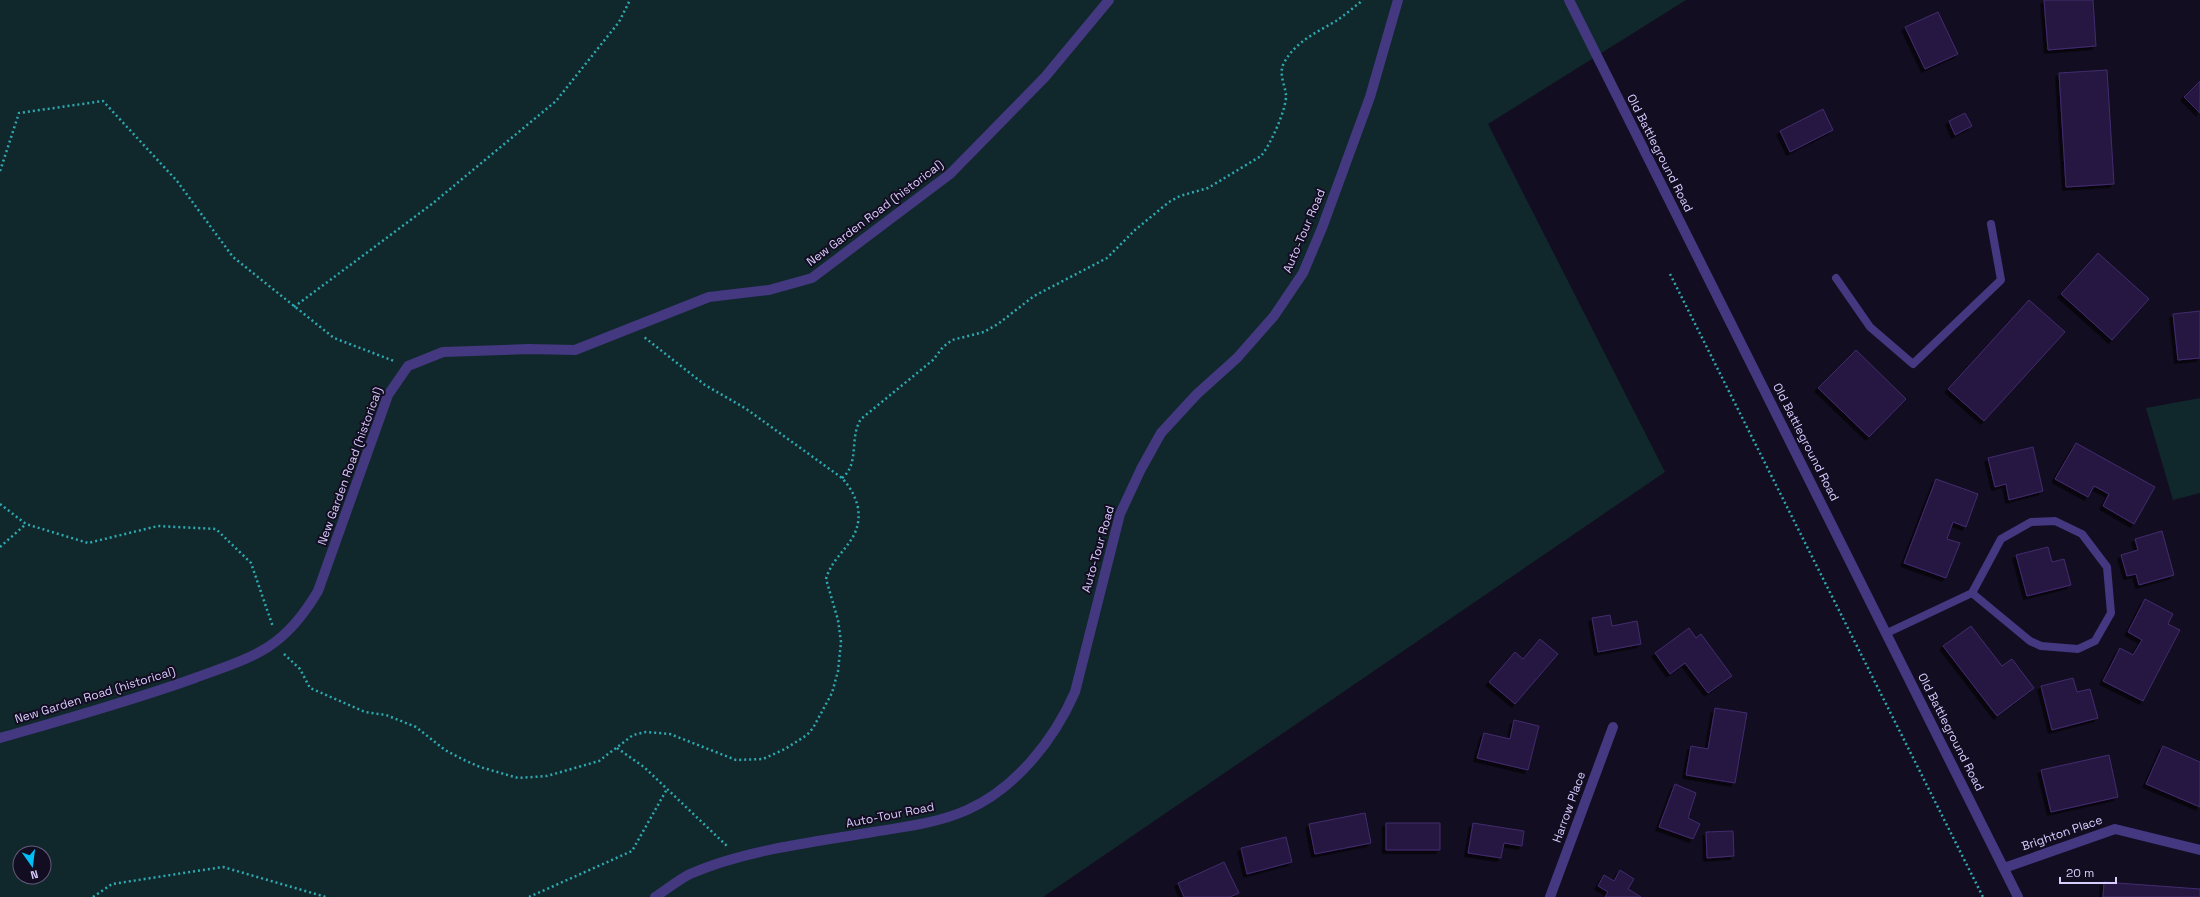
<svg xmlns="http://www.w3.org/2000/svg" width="2200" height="897" viewBox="0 0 2200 897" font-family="'Space Grotesk',sans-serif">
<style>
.green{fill:#10282b;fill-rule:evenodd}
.building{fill:#271942;stroke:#412b6e;filter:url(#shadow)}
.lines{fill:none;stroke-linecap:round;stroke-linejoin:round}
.path{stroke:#2ea9b2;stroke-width:2.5;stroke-dasharray:2 3;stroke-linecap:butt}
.service{stroke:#443880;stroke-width:8}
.pedestrian{stroke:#443880;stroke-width:10}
.minor{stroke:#443880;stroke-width:10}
.tertiary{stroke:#443880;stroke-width:10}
.labels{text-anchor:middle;stroke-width:4;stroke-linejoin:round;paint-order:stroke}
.street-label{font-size:12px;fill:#d9cdff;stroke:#130d21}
</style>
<defs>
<filter id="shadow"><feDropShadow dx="-3.5" dy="3.5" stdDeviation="0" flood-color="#0009"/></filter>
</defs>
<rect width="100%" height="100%" fill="#130d21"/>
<path class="green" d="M 0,0 L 1686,0 L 1488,124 L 1665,472 L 1043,897 L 0,897 ZM 20,853 L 44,853 L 44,877 L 20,877 Z
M 2200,398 L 2200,493 L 2173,500 L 2146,408 Z"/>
<path class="building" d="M 2044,0 L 2093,0 L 2096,46 L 2048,50 Z
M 1938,12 L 1958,54 L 1925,69 L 1905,27 Z
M 2107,70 L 2114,184 L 2066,187 L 2059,73 Z
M 2200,81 L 2200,113 L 2184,97 Z
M 1823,109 L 1833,130 L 1790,152 L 1780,131 Z
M 1965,113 L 1972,126 L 1955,135 L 1949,121 Z
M 2098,253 L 2149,299 L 2112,340 L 2061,294 Z
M 2029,300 L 2065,332 L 1984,421 L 1948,389 Z
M 2200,311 L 2200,358 L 2178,360 L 2173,314 Z
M 1856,350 L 1906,399 L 1869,437 L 1818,388 Z
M 2076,443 L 2155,487 L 2134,524 L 2103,506 L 2109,494 L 2094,486 L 2088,497 L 2055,479 Z
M 2033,447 L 2043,491 L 2009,500 L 2006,484 L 1995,487 L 1988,458 Z
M 1936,479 L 1978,494 L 1966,527 L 1953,522 L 1947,539 L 1960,543 L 1946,578 L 1904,563 Z
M 2162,531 L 2174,575 L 2139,585 L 2136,574 L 2127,576 L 2121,555 L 2138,550 L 2135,539 Z
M 2048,547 L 2052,562 L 2064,559 L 2071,585 L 2027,596 L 2016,555 Z
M 2145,599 L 2173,614 L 2168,624 L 2180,630 L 2143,701 L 2103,681 L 2120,648 L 2133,655 L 2142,640 L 2128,632 Z
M 1610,615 L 1612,626 L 1637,621 L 1641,644 L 1598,652 L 1592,618 Z
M 1971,626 L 2002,666 L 2012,659 L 2034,688 L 1997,716 L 1943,646 Z
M 1689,628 L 1696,638 L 1701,634 L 1732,676 L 1708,693 L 1685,663 L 1670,674 L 1655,653 Z
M 1540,639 L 1558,654 L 1515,704 L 1489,682 L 1515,652 L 1523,659 Z
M 2073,678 L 2077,692 L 2090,689 L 2098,718 L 2052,730 L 2041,686 Z
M 1715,708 L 1747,713 L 1735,783 L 1686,775 L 1691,746 L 1708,749 Z
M 1514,720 L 1539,726 L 1528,770 L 1477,758 L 1484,733 L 1510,739 Z
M 2163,746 L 2200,762 L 2200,807 L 2146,784 Z
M 2109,755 L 2118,797 L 2051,812 L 2041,770 Z
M 1675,784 L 1696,793 L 1688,818 L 1700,824 L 1693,839 L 1659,827 Z
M 1365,813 L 1371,843 L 1315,854 L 1309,824 Z
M 1386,823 L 1440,823 L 1440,850 L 1386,850 Z
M 1473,823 L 1524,831 L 1522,846 L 1504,843 L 1501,858 L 1468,853 Z
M 1733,831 L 1734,856 L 1707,858 L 1706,832 Z
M 1286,837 L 1292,862 L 1247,874 L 1241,848 Z
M 1224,862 L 1239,893 L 1230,897 L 1184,897 L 1178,883 Z
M 1620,870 L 1634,879 L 1628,889 L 1641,897 L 1605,897 L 1608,892 L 1598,886 L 1604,875 L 1614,881 Z
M 2104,882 L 2200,889 L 2200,897 L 2103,897 Z"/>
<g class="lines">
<path class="path" d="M 0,171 L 19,113 L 103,101 L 177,181 L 233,257 L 334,338 L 394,361
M 1670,274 L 1983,897
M 294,307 L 432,204 L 556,101 L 619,22 L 630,0
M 842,478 C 860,464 849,437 861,419 L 933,360 L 943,347 L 952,340 L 984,332 L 998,324 L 1034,296 L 1107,258 L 1135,230 L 1169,202 L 1180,196 L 1208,188 L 1261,156 C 1270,146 1287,108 1286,95 C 1285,85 1279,75 1283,65 C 1293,43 1317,32 1336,21 C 1345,15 1354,7 1363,0
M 0,504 L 26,524 L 88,543 L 158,526 L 216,529 L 251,563 L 273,627
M 0,547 L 26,524
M 284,654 L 300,669 L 310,688 L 365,712 L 386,715 L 416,727 L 445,750 L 462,759 L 480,767 L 518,778 L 547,776 L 599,761 L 633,735 L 646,732 L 670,734 L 736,760 L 763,759 L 785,749 L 807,735 L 813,728 L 832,693 L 838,671 L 841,642 L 838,620 L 826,579 C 834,551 863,542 858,508 C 856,497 850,487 842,478 L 745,408 L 705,385 L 644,337
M 617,748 L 644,767 L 727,846
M 93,897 L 112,884 L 223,867 L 326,897
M 529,897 L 632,851 L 667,789"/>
<path class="service" d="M 1836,278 L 1870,327 L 1913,364 L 2001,280 L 1991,224
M 1887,633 L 1972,593 L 2030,641 L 2041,646 L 2078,649 L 2095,641 L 2111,613 L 2107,567 L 2082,534 L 2055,521 L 2031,522 L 2001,539 L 1972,593"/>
<path class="pedestrian" d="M 0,738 C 66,719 131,701 195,678 C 219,669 246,661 268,647 C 290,633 305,613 318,591 L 388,395 L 408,366 L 443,352 L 529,349 L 575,350 L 709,297 L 769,290 L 812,278 L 950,174 L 1045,77 L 1109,0"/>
<path class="minor" d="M 2004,868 L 2115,829 L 2200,850
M 655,897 C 666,890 678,880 690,874 C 744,850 814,842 873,832 C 904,827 938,823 967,810 C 1016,788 1054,740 1075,692 L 1120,514 L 1141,469 L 1161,433 L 1197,394 L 1237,358 L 1274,316 L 1303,273 L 1322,228 L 1370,97 L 1398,0
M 1550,897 L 1613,727"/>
<path class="tertiary" d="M 1569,0 L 2018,897"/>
</g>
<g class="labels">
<g class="street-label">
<text transform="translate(1660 153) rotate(63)" y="4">Old Battleground Road</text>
<text transform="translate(875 213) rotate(-37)" y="4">New Garden Road (historical)</text>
<text transform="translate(1304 231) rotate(-67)" y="4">Auto-Tour Road</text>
<text transform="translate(1806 442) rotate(63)" y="4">Old Battleground Road</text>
<text transform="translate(350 466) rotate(-70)" y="4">New Garden Road (historical)</text>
<text transform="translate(1098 549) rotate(-74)" y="4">Auto-Tour Road</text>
<text transform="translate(95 695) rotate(-17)" y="4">New Garden Road (historical)</text>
<text transform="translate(1951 732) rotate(63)" y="4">Old Battleground Road</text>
<text transform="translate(1569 807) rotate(-70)" y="4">Harrow Place</text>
<text transform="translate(890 815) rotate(-11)" y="4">Auto-Tour Road</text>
<text transform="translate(2062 833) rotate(-19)" y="4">Brighton Place</text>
</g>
</g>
<g transform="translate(32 865) rotate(166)"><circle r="19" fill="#130d21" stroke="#625a7a"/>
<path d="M0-3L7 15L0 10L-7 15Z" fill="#01bef7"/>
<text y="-6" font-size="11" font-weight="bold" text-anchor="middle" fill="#d9cdff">N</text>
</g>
<path d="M2060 877v6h56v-6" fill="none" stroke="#d9cdff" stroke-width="2"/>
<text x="2066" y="877" font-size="12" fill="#d9cdff" stroke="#130d21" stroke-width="3" paint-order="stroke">20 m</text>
</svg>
